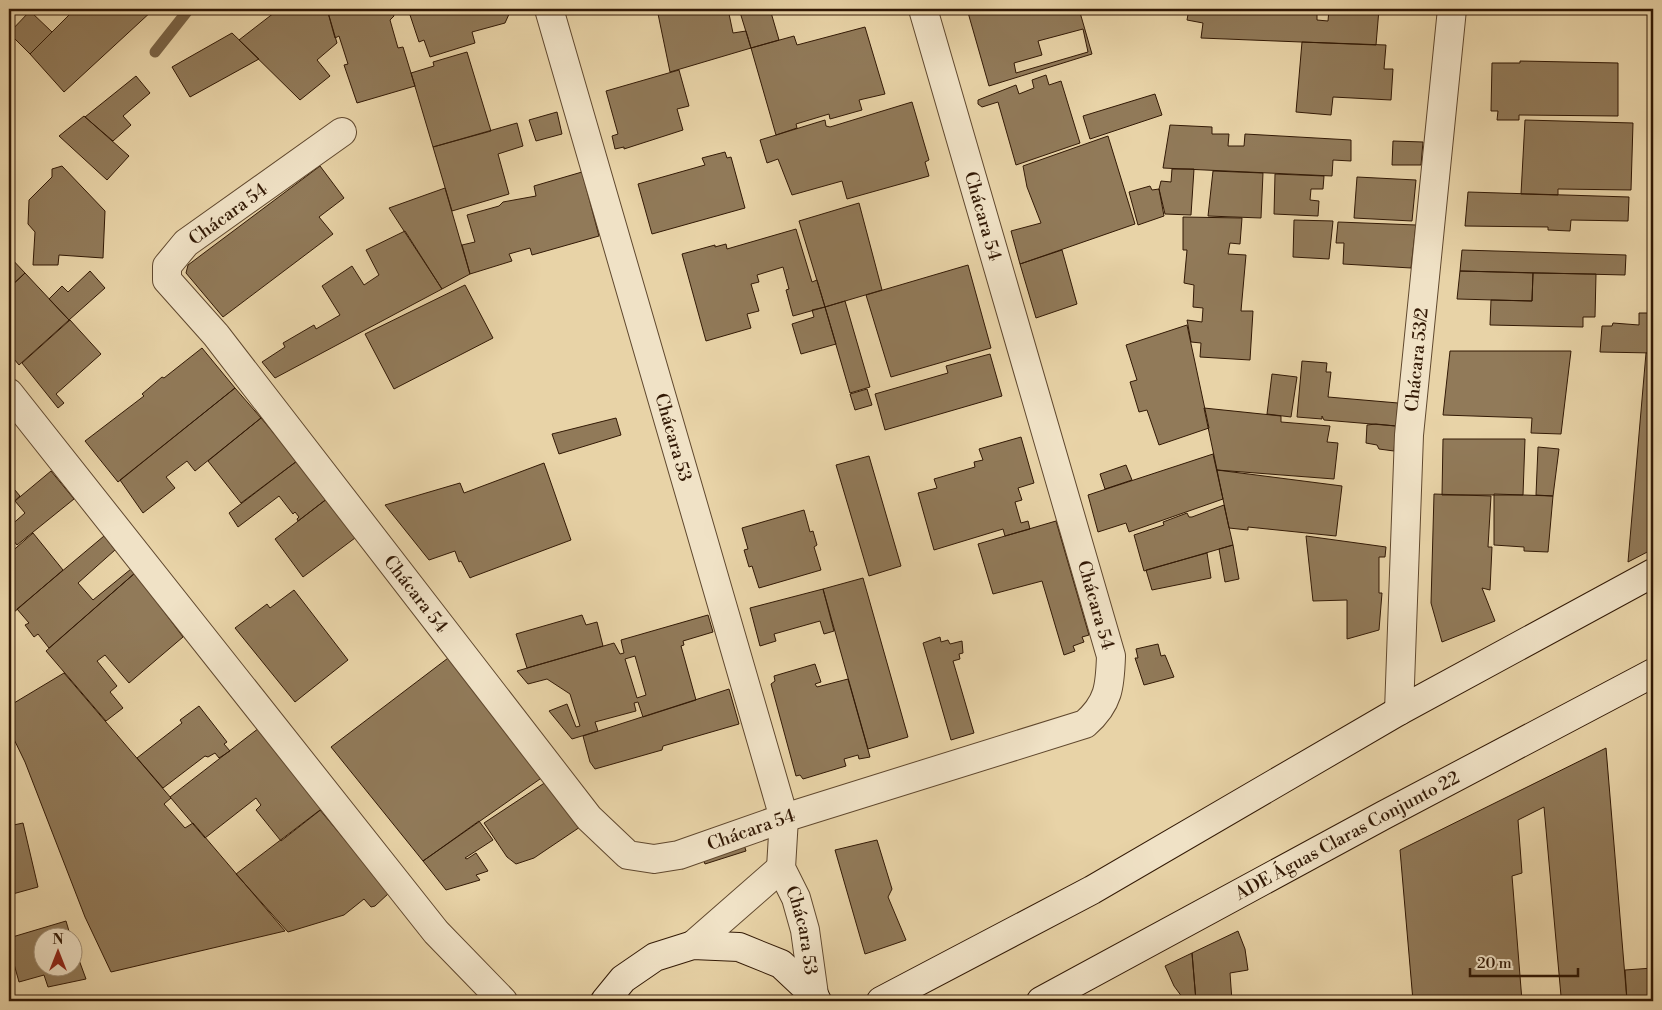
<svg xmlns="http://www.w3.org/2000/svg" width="1662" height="1010" viewBox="0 0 1662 1010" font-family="'Libre Bodoni',serif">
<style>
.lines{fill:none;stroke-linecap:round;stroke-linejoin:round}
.stream{stroke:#7a6345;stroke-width:11}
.building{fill:#917a59;stroke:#321905;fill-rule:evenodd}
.street-casing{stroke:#60482e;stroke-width:30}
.secondary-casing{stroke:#321905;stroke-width:30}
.street{stroke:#f0e2c6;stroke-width:28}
.secondary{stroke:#f0e2c6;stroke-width:28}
.labels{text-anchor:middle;stroke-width:4;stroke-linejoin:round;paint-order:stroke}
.street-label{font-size:18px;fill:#321905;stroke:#f0e2c6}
</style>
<rect width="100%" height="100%" fill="#e8d3a7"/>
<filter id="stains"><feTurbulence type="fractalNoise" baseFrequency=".004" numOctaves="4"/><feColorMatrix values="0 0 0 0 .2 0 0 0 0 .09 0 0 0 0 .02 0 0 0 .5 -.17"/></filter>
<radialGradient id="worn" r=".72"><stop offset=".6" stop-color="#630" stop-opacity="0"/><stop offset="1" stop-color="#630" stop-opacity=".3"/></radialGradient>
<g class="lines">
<path class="stream" d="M 155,52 L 189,9"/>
</g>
<path class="building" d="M 75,9 L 153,10 L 64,92 L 30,54 Z
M 279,9 L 327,9 L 337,43 L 317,60 L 330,76 L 300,100 L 239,40 Z
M 327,9 L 392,9 L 394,16 L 390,20 L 398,48 L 403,47 L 415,86 L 357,103 L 344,65 L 348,64 L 339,36 L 335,38 Z
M 408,9 L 435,9 L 436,14 L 445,12 L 444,9 L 509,9 L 510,12 L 505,23 L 472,32 L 475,43 L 430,57 L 424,40 L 419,42 Z
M 657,9 L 728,9 L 733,33 L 746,31 L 751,48 L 670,72 Z
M 739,9 L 770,9 L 779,40 L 751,48 Z
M 967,9 L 1079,9 L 1092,54 L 989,86 ZM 1083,29 L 1088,52 L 1016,73 L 1014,63 L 1042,55 L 1038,41 Z
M 1189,9 L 1317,9 L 1317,20 L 1328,21 L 1329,9 L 1379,9 L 1376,45 L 1201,38 L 1203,23 L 1187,20 Z
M 30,11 L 52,32 L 30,54 L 9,33 Z
M 865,27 L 885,94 L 859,100 L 862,110 L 830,119 L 829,114 L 796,124 L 797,128 L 776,135 L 751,48 L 794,36 L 797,45 Z
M 232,33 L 259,59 L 190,97 L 172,67 Z
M 1302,42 L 1386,45 L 1384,69 L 1393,69 L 1391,100 L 1333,97 L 1331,115 L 1296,112 Z
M 467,52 L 491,131 L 433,147 L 411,73 L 434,66 L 433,62 Z
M 1520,61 L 1618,63 L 1618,116 L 1519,115 L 1519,120 L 1497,120 L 1498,111 L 1491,111 L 1492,63 L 1520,63 Z
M 679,70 L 689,106 L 677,109 L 683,130 L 624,149 L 624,147 L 615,149 L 612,136 L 618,134 L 606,91 Z
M 1046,75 L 1049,85 L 1061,81 L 1080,143 L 1016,165 L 998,102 L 982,107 L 978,104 L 978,100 L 1016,85 L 1019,94 L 1034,88 L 1032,80 Z
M 136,76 L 150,93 L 123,116 L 131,125 L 113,141 L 85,117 Z
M 1155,94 L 1162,115 L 1090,139 L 1083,116 Z
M 912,102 L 929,160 L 925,162 L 929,176 L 847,199 L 842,181 L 792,195 L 778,159 L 767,163 L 760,140 L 825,120 L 826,126 L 830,127 Z
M 557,112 L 562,134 L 536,141 L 529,120 Z
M 84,116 L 129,156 L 107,180 L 59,136 Z
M 1525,120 L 1633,123 L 1631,190 L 1558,189 L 1558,195 L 1521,194 Z
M 517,123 L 523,146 L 498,154 L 509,194 L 452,211 L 433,147 Z
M 1170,125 L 1212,127 L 1212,134 L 1229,134 L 1228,146 L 1244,146 L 1245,134 L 1351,140 L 1351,161 L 1333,160 L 1332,176 L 1163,168 Z
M 1108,136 L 1135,224 L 1020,264 L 1011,231 L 1041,223 L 1027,187 L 1023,166 Z
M 1393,141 L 1423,142 L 1421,165 L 1392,165 Z
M 725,152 L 727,158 L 731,157 L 745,208 L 652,234 L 638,184 L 705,165 L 702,158 Z
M 62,166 L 105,211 L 103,258 L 59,255 L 58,265 L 33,265 L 35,232 L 28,224 L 29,200 L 52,177 L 52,169 Z
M 320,166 L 344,198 L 319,217 L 333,234 L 223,317 L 186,273 L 188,265 Z
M 1172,169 L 1194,169 L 1191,215 L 1165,214 L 1159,189 L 1161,181 L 1171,182 Z
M 1213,171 L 1263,173 L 1261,218 L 1208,216 Z
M 582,172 L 599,236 L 532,255 L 530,248 L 509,254 L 512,261 L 470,274 L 462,245 L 475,242 L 467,215 L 499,206 L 503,202 L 536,196 L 534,186 Z
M 1275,174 L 1324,176 L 1323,189 L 1311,189 L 1310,200 L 1319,201 L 1318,216 L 1274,214 Z
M 1357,177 L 1416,180 L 1412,221 L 1354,218 Z
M 1150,186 L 1152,190 L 1159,189 L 1164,216 L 1138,225 L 1129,192 Z
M 445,188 L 470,274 L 442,289 L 389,208 Z
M 1468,192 L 1629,197 L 1628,221 L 1571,220 L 1570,231 L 1548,230 L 1548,227 L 1465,226 Z
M 859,203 L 882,290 L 825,307 L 799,221 Z
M 1183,217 L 1242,218 L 1240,244 L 1230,243 L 1228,254 L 1246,255 L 1241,311 L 1253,311 L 1250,360 L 1200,357 L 1201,343 L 1191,342 L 1187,320 L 1202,322 L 1203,308 L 1193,307 L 1194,285 L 1184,283 L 1187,250 L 1183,250 Z
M 1294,220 L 1333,221 L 1329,259 L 1293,257 Z
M 1338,222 L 1416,225 L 1411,268 L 1343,264 L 1344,243 L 1336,243 Z
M 796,229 L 812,282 L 817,280 L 825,307 L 793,316 L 786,290 L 789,289 L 783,267 L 757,275 L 759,282 L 751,284 L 759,311 L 747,314 L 751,328 L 706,341 L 682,254 L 715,245 L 715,247 L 726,244 L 727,249 Z
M 405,231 L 442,289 L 275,378 L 262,362 L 285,347 L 283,343 L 314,325 L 316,329 L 340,315 L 322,286 L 352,266 L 364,285 L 379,275 L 366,250 Z
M 1062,250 L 1077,304 L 1036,318 L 1020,264 Z
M 1462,250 L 1626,255 L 1625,275 L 1460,271 Z
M 9,256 L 25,273 L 9,288 Z
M 968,265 L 991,348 L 891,377 L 866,295 Z
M 90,271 L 105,288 L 69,320 L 49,299 L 62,286 L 68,292 Z
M 1460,271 L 1533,273 L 1532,301 L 1457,299 Z
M 25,273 L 69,320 L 19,365 L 9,353 L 9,288 Z
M 1533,273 L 1596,274 L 1595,317 L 1583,317 L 1583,327 L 1490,325 L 1491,300 L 1532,301 Z
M 465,285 L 493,338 L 394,389 L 365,334 Z
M 845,301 L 870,387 L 850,393 L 825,307 Z
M 825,307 L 836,344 L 801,354 L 792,324 L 814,317 L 812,310 Z
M 1639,313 L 1653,313 L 1653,353 L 1600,352 L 1602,326 L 1612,326 L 1613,323 L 1639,325 Z
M 70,320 L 101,354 L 56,394 L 64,403 L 58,408 L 22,363 Z
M 1187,325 L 1209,428 L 1159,445 L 1147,410 L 1139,412 L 1130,382 L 1137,380 L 1126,345 Z
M 202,348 L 235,388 L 118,482 L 85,441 L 144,396 L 142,394 L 162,377 L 164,378 Z
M 1450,351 L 1571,351 L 1561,434 L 1531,433 L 1532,418 L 1443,415 Z
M 1646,353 L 1653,353 L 1653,549 L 1628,562 Z
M 990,354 L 1002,396 L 885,430 L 875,394 L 948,373 L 946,366 Z
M 1302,361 L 1327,363 L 1326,372 L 1331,372 L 1328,397 L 1398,403 L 1396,426 L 1324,420 L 1322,416 L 1322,419 L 1297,417 Z
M 1272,374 L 1297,377 L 1291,417 L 1267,414 Z
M 235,388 L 261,418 L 195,471 L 187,461 L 166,477 L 175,488 L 143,513 L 120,480 Z
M 867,389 L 872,405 L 855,410 L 850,394 Z
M 1204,408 L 1281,416 L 1281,422 L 1330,426 L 1327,442 L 1338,443 L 1334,479 L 1217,470 Z
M 261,418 L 297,461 L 241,503 L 208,461 Z
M 616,418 L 621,435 L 559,454 L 552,434 Z
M 1376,424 L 1396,426 L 1394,451 L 1379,449 L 1377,445 L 1366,443 L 1367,425 Z
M 1021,437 L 1034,483 L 1018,488 L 1022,500 L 1015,502 L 1021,523 L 1028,521 L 1030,529 L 1005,536 L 1003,529 L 934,550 L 918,493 L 937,488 L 934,479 L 975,467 L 974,462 L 983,460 L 979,449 Z
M 1443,439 L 1525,439 L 1523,495 L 1442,495 Z
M 1538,447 L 1559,449 L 1553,496 L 1536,495 Z
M 1213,454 L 1223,499 L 1129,532 L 1126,523 L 1098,532 L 1088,495 Z
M 869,456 L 901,566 L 869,576 L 836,465 Z
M 297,461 L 328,498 L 298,521 L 297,519 L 299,517 L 295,512 L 293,514 L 279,496 L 238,527 L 229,513 Z
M 544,463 L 571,540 L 472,577 L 470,578 L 461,561 L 459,562 L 455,551 L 429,560 L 385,505 L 460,483 L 464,493 Z
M 1126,465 L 1132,480 L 1105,489 L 1100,474 Z
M 1217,470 L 1342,486 L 1336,536 L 1248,527 L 1248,530 L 1229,528 Z
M 51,471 L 74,499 L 17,545 L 9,535 L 9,527 L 25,513 L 15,501 Z
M 9,483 L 20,496 L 9,506 Z
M 1434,494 L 1491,496 L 1488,547 L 1492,547 L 1490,590 L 1482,588 L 1495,621 L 1442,642 L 1431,603 Z
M 1494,494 L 1553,496 L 1548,552 L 1524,551 L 1524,547 L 1494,545 Z
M 328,498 L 359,535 L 303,577 L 275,539 Z
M 1224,505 L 1233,545 L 1144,571 L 1134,535 L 1164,525 L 1163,522 L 1187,513 L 1189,517 L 1192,517 Z
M 804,510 L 810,532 L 813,531 L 817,545 L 814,547 L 821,570 L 759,588 L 752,566 L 749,567 L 744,550 L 748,549 L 742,528 Z
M 1056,521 L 1089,635 L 1082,637 L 1084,642 L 1073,646 L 1075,651 L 1064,655 L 1042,581 L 993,594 L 978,544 Z
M 33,533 L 63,570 L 13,613 L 9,608 L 9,554 Z
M 104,536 L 115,550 L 78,583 L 93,600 L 131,569 L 135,573 L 49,648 L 38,634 L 34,637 L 25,625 L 29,623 L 17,609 Z
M 1306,536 L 1386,547 L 1385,557 L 1379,557 L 1379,593 L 1382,593 L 1379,630 L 1347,639 L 1347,600 L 1313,601 Z
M 1233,545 L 1239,579 L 1225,582 L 1219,549 Z
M 1207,553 L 1211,578 L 1152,590 L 1146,570 Z
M 135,573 L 183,637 L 129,683 L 105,655 L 97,661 L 117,686 L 110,692 L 123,708 L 106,721 L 46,651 Z
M 863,578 L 908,737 L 868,749 L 823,589 Z
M 823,589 L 834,631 L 824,634 L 820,621 L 774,634 L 776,641 L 760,646 L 750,608 Z
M 294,590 L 348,660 L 295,702 L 235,628 L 267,604 L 270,608 Z
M 582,615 L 586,625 L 597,622 L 603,646 L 527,668 L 516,634 Z
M 708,615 L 713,632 L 683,641 L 684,645 L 681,646 L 696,700 L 643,717 L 638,702 L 634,703 L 636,711 L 595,722 L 598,731 L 572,739 L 549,711 L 567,704 L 576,727 L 580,726 L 570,694 L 547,679 L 528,684 L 517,671 L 614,643 L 620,654 L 624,653 L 621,640 ZM 635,656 L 646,695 L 637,698 L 625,659 Z
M 940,637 L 941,642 L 948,640 L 950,644 L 962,641 L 963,653 L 959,654 L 960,659 L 953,661 L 974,733 L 951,740 L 923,643 Z
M 1158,644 L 1161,656 L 1165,655 L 1174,677 L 1144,685 L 1135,658 L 1138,658 L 1136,649 Z
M 456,652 L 550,772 L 423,861 L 331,747 Z
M 815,664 L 821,682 L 815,684 L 817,687 L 848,679 L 870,757 L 859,759 L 858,755 L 844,759 L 846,766 L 803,779 L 800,775 L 796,776 L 771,684 L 775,681 L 774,676 Z
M 64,673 L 171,798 L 164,804 L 185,828 L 193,823 L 285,931 L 111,972 L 85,917 L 25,762 L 9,729 L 9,706 Z
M 729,689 L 739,724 L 663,746 L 662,750 L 595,769 L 590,762 L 583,736 Z
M 199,706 L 227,742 L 224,744 L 230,751 L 219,758 L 215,753 L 208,757 L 205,756 L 163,788 L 137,758 L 182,723 L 180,720 Z
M 259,728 L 323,808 L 281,841 L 256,810 L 261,805 L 256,798 L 205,838 L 170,797 Z
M 1606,748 L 1627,1001 L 1590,1001 L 1590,997 L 1565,998 L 1561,996 L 1544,807 L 1518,820 L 1522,873 L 1512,876 L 1522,1001 L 1413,1001 L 1400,850 Z
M 552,778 L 583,825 L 534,858 L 516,864 L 507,857 L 484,823 Z
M 320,810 L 389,893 L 375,906 L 371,907 L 364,899 L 344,915 L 288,932 L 236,874 Z
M 479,821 L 493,840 L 465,858 L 467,859 L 476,853 L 488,871 L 476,875 L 480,880 L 446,890 L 423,861 Z
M 23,823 L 38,887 L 9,895 L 9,826 Z
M 741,835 L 746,851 L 705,864 L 699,849 Z
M 877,840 L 892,889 L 888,897 L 906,940 L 865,954 L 835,850 Z
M 66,921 L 71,938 L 42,938 L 42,968 L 72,968 L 72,941 L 86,979 L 48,987 L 44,975 L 19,982 L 14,964 L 9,965 L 9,938 Z
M 1238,931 L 1245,949 L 1248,970 L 1230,973 L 1232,1001 L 1196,1001 L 1192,953 Z
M 1192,953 L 1196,1001 L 1185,1001 L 1174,986 L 1165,966 Z
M 1653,968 L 1653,1001 L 1627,1001 L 1625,970 Z"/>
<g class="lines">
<defs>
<g id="street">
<path id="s1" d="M 549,9 L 784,818 L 781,868 L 796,898 L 805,930 L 814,995"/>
<path id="s2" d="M 342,132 L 186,243 L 167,266 L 167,280 L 216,335 L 589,818 L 628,855 L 654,859 L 679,855 L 784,818 L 1085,724 C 1109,703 1110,686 1111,656 L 923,9"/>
<path d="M 9,393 L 436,932 L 503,1001"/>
<path id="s3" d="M 1399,711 L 1409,435 L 1452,9"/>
<path d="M 693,945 L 781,868"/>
</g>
<g id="secondary">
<path d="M 605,1001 L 623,979 L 655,957 L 693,945 L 739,947 L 781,964 L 814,995 L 817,1001"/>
<path d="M 881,1001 L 1092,890 L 1399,711 L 1653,573"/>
<path id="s4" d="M 1041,1001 L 1384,815 L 1653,673"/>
</g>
</defs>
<use href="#street" class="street-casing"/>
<use href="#secondary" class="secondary-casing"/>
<use href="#street" class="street"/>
<use href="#secondary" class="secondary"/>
</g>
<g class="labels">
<g class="street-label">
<text transform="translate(228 214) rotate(-36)" y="6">Chácara 54</text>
<text transform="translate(983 216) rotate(74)" y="6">Chácara 54</text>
<text dy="6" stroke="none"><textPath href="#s3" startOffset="352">Chácara 53/2</textPath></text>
<text dy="6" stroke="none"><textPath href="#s1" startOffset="446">Chácara 53</textPath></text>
<text dy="6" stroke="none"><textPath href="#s2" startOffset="636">Chácara 54</textPath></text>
<text transform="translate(1096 605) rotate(74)" y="6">Chácara 54</text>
<text dy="6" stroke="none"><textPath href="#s2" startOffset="1101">Chácara 54</textPath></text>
<text dy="6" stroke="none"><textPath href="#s4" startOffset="348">ADE Águas Claras Conjunto 22</textPath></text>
<text dy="6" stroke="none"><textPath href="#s1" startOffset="959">Chácara 53</textPath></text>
</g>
</g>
<rect width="1662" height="1010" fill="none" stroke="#e8d3a7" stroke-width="30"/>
<rect x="10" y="10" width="1642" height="990" fill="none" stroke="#321905" stroke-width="2.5"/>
<rect x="15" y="15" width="1632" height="980" fill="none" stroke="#321905"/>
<g transform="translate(58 952)"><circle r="24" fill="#f0e2c6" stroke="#a49279"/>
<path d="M0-4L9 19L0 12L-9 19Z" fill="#8f2418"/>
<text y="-8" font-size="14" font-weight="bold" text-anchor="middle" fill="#321905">N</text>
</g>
<path d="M1470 968v8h108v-8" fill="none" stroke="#321905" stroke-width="2.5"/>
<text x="1477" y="968" font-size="15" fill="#321905" stroke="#f0e2c6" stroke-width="4" paint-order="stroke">20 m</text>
<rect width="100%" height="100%" filter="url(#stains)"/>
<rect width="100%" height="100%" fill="url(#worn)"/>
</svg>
